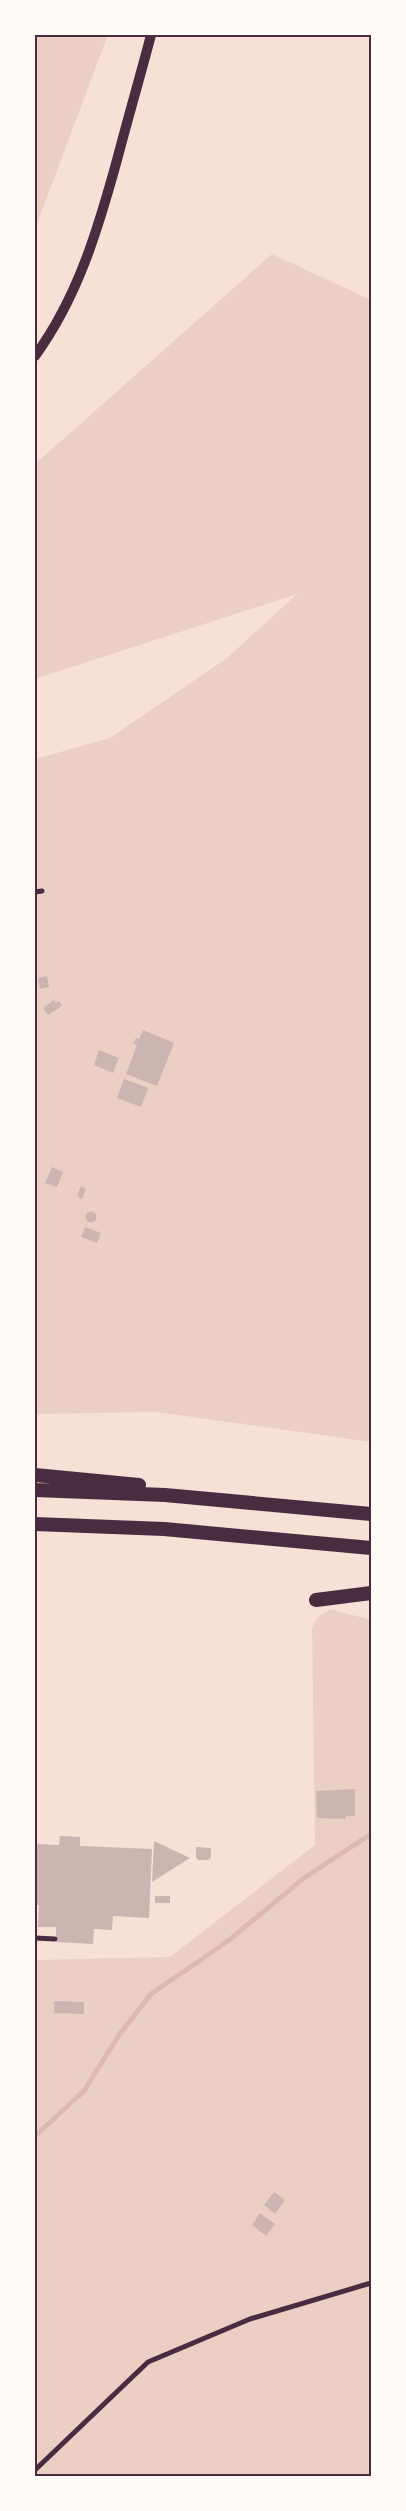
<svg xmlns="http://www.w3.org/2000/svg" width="406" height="2511" viewBox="0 0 406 2511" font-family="Overpass,sans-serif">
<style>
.green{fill:#ebcfc5}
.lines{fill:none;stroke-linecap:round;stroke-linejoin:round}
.stream{stroke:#dcb8b0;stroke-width:5}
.building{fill:#ccb4b1}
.minor{stroke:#4a2c40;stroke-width:5}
.secondary{stroke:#4a2c40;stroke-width:10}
.motorway{stroke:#4a2c40;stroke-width:14}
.neatline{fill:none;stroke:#4a2c40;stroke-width:2}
</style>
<rect width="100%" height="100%" fill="#f7e1d7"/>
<path class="green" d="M 35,35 L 108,35 L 35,229 Z
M 272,254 L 371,300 L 371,1442 L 157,1412 L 35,1414 L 35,759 L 110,738 L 227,658 L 297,594 L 35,679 L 35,464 Z
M 330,1609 L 371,1620 L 371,2476 L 35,2476 L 35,1960 L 170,1957 L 315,1845 L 312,1627 L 319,1616 Z"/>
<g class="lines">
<path class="stream" d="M 35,2136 L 84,2091 L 119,2035 L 151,1994 L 228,1941 L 304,1878 L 371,1834"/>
</g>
<path class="building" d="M 47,976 L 49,987 L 40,989 L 38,978 Z
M 54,1000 L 56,1003 L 59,1001 L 62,1006 L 48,1015 L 43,1008 Z
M 143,1030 L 174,1043 L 157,1086 L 126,1074 L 137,1045 L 133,1044 L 136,1038 L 139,1039 Z
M 99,1050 L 119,1058 L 113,1073 L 94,1065 Z
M 124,1079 L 148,1088 L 141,1107 L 117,1098 Z
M 52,1167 L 63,1172 L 57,1187 L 45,1183 Z
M 81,1186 L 86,1189 L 82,1199 L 77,1196 Z
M85.5 1217a5.5 5.5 0 1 1 11 0a5.5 5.5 0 1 1-11 0Z
M 85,1227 L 101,1233 L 97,1243 L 81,1237 Z
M 355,1789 L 355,1816 L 346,1816 L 346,1819 L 317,1818 L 316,1791 Z
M 60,1836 L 80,1837 L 80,1846 L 152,1849 L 149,1918 L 113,1916 L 112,1930 L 94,1929 L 93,1944 L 56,1942 L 56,1927 L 38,1927 L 39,1905 L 35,1905 L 35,1844 L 59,1845 Z
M 154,1841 L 190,1858 L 152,1882 Z
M 196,1847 L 211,1848 L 211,1858 L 208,1860 L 198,1860 L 196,1857 Z
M 155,1896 L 170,1896 L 170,1903 L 155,1903 Z
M 54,2001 L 84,2002 L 84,2014 L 54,2013 Z
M 274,2192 L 285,2200 L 275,2214 L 264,2205 Z
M 260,2213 L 275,2224 L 266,2236 L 252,2225 Z"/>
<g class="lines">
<path class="minor" d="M 35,892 L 42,891
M 35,1938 L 55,1939
M 35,2470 L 148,2362 L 250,2319 L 371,2283"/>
<path class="secondary" d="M 35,356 C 78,297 98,229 117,160 C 128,118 140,77 151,35"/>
<path class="motorway" d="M 35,1475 L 139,1485
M 35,1490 L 165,1495 L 371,1514
M 35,1524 L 164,1529 L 371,1548
M 316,1600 L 371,1593"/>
</g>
<rect width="406" height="2511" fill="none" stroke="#fffaf5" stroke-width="72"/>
<rect x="36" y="36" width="334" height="2439" class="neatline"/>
</svg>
